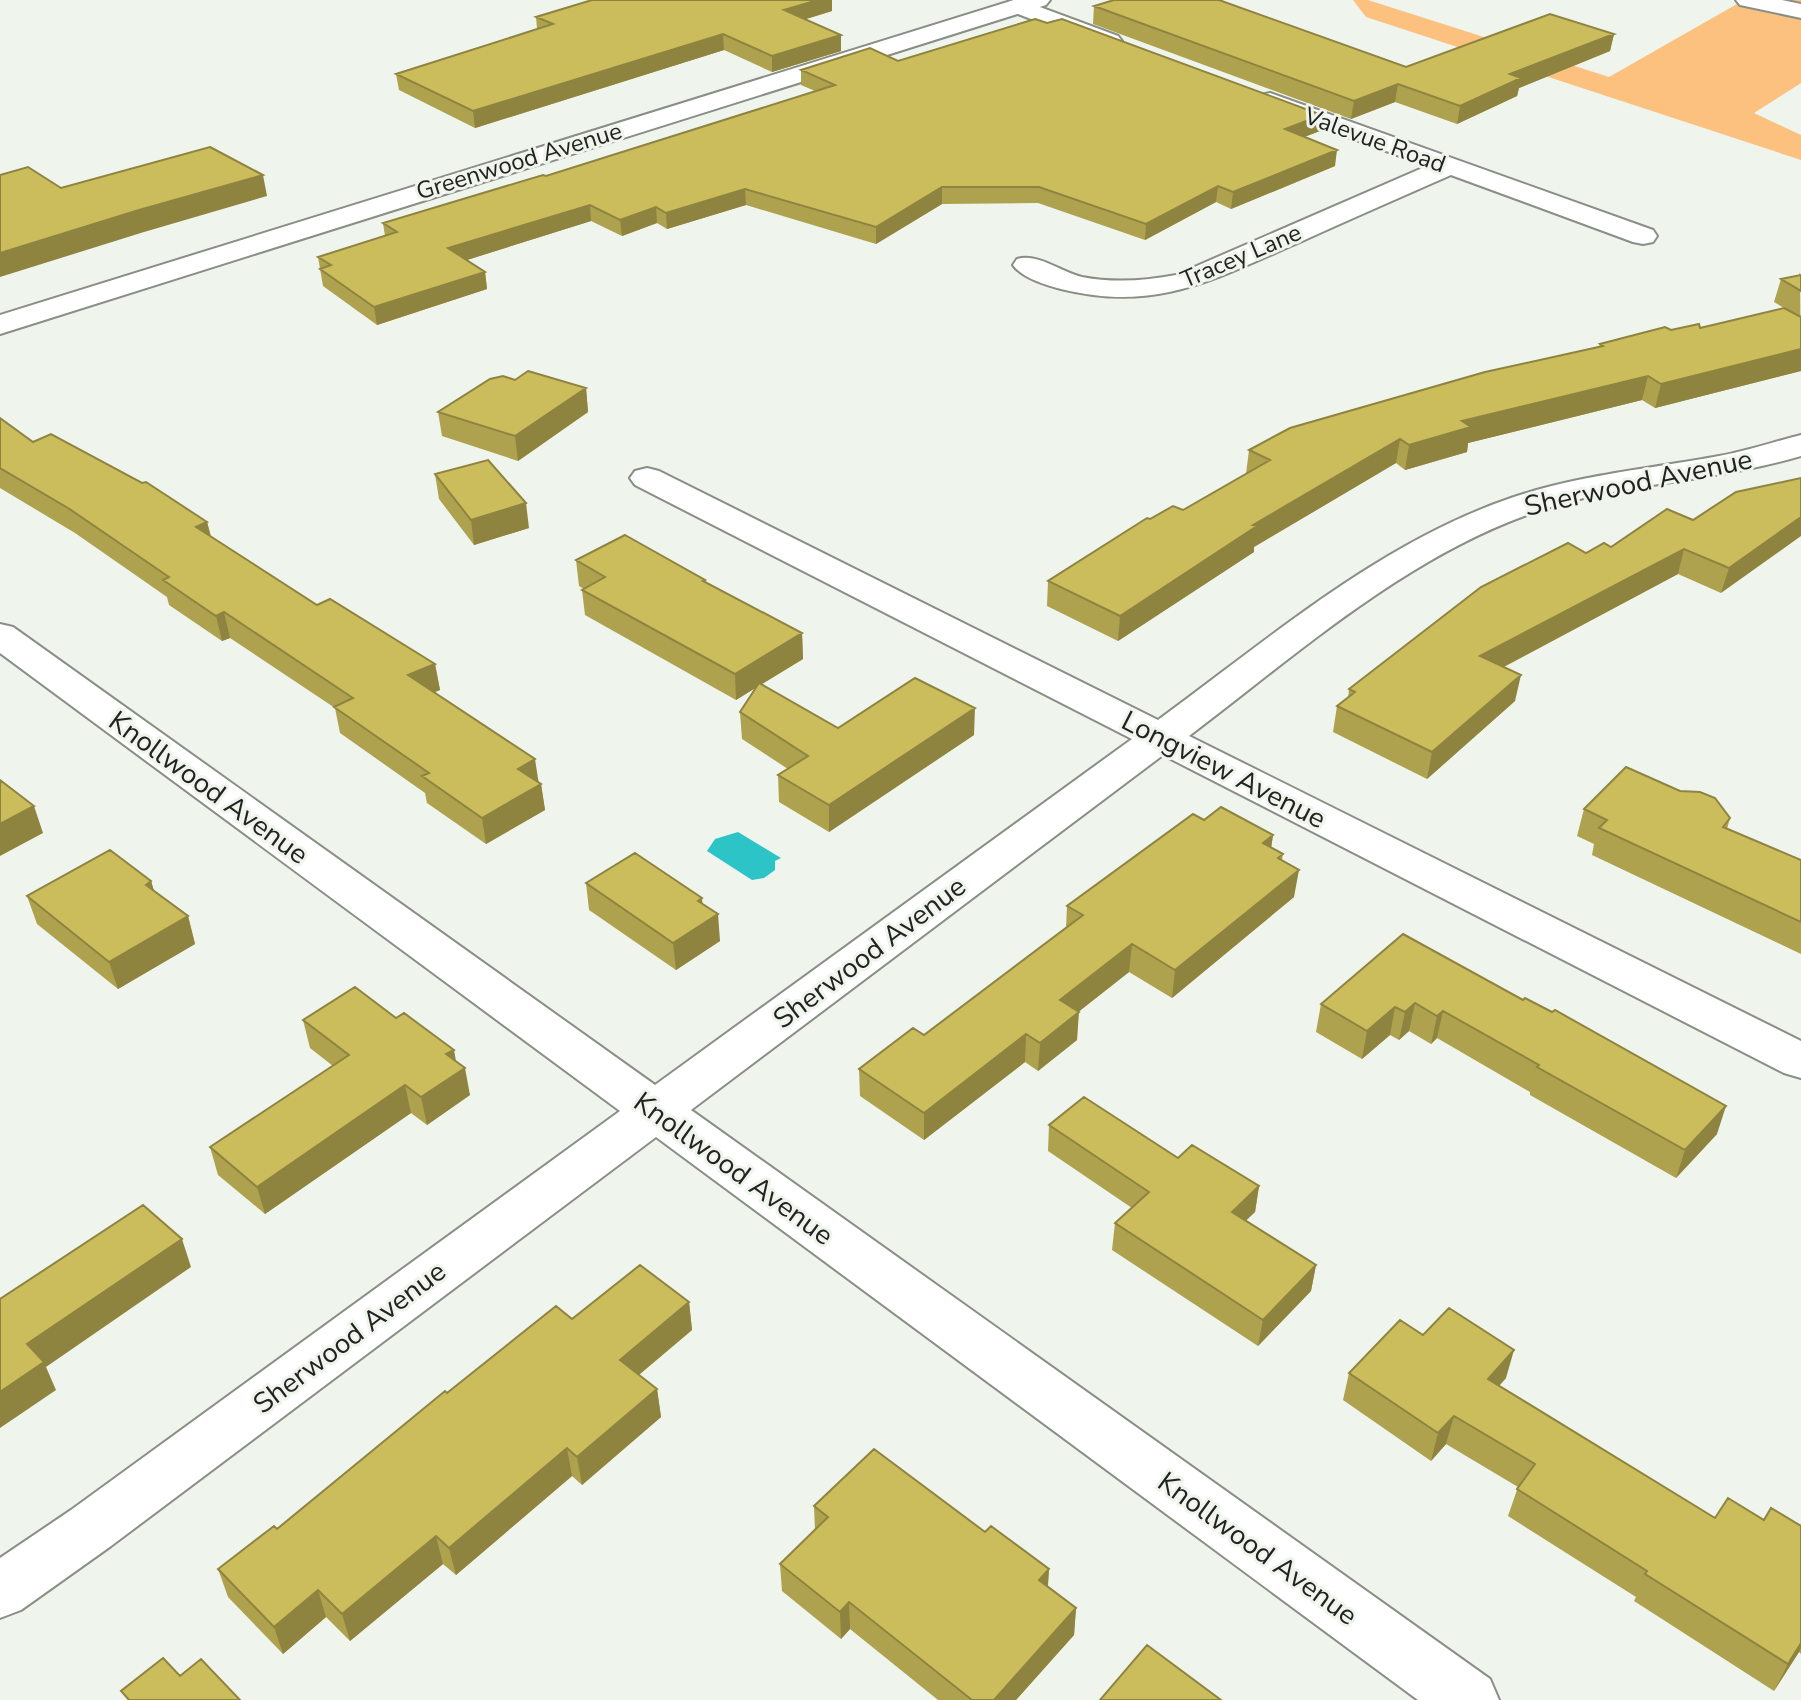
<svg xmlns="http://www.w3.org/2000/svg" width="1801" height="1700" viewBox="0 0 1801 1700" font-family="'Nunito Sans',sans-serif">
<style>
.green{fill:#fcc17f}
.water{fill:#2dc4c7}
.lines{fill:none;stroke-linecap:round;stroke-linejoin:round}
.street-casing{stroke:#898e86;stroke-width:4}
.secondary-casing{stroke:#898e86;stroke-width:4}
.street{fill:#fff;fill-rule:evenodd}
.secondary{fill:#fff;fill-rule:evenodd}
.wall{fill:#afa24f}
.shaded-wall{fill:#8e8440}
.building{fill:#cbbc5c;stroke:#8e8440;stroke-width:2}
.labels{text-anchor:middle;stroke-width:6;stroke-linejoin:round;paint-order:stroke}
.far-street-label{font-size:24px;fill:#212320;stroke:#eff4ec}
.street-label{font-size:28px;fill:#212320;stroke:#eff4ec}
</style>
<rect width="100%" height="100%" fill="#eff4ec"/>
<path class="green" d="M 1353,0 L 1368,0 L 1609,77 L 1744,0 L 1801,0 L 1801,83 L 1754,113 L 1801,135 L 1801,160 L 1366,17 Z"/>
<path class="water" d="M 738,832 L 781,858 L 775,861 L 775,870 L 764,878 L 752,880 L 707,851 L 715,839 Z"/>
<g class="lines">
<defs>
<path id="street" d="M 1021,0 L 1118,36 L 1122,41 L 1118,46 L 1102,46 L 1010,11 L 1007,6 L 1010,1 Z
M 1270,93 L 1653,230 L 1657,236 L 1653,242 L 1643,244 L 1633,242 L 1451,175 C 1401,197 1350,219 1300,242 C 1214,279 1158,313 1061,289 C 1045,285 1022,278 1013,265 L 1017,259 C 1039,253 1060,272 1082,277 C 1113,283 1145,281 1176,275 L 1427,166 L 1261,105 L 1258,100 L 1261,95 Z
M 1801,435 L 1801,456 C 1721,480 1637,482 1557,505 C 1417,546 1304,649 1189,736 L 1801,1041 L 1801,1078 L 1784,1073 L 1163,755 L 691,1110 L 1490,1679 L 1499,1700 L 1418,1700 L 656,1137 L 111,1546 L 21,1610 L 0,1618 L 0,1558 L 71,1510 L 620,1111 L 0,653 L 0,624 L 13,627 L 655,1085 L 1132,739 L 635,485 L 630,478 L 635,471 L 647,468 L 659,471 L 1158,720 C 1269,639 1379,543 1511,498 C 1578,475 1649,469 1719,456 C 1747,451 1773,442 1801,435 Z"/>
<path id="secondary" d="M 1014,0 L 1050,0 L 1046,5 L 0,334 L 0,315 Z
M 1736,0 L 1782,0 L 1801,4 L 1801,18 L 1740,5 Z"/>
</defs>
<use href="#street" class="street-casing"/>
<use href="#secondary" class="secondary-casing"/>
<use href="#street" class="street"/>
<use href="#secondary" class="secondary"/>
</g>
<path class="wall" d="M 1094,6 L 1406,67 L 1614,34 L 1610,51 L 1519,88 L 1517,96 L 1457,124 L 1395,102 L 1351,119 L 1093,24 Z
M 832,11 L 805,19 L 841,35 L 841,51 L 772,72 L 724,50 L 475,128 L 399,90 L 396,74 L 537,29 L 536,17 Z
M 898,61 L 1320,131 L 1304,137 L 1335,166 L 1231,209 L 1216,202 L 1145,240 L 1038,203 L 942,204 L 876,244 L 746,205 L 667,229 L 657,223 L 622,236 L 591,221 L 467,260 L 485,272 L 487,289 L 377,325 L 323,286 L 318,257 L 385,236 L 383,223 L 546,176 L 815,91 L 801,85 L 801,70 Z
M 1800,272 L 1801,371 L 1655,408 L 1642,400 L 1468,443 L 1467,452 L 1405,470 L 1396,463 L 1254,547 L 1254,552 L 1118,641 L 1047,606 L 1048,581 L 1150,519 L 1183,510 L 1246,474 L 1249,450 L 1599,347 L 1600,344 L 1671,330 L 1700,328 L 1784,308 L 1774,302 L 1781,279 L 1799,275 Z
M 515,380 L 586,388 L 588,412 L 518,461 L 442,436 L 438,412 Z
M 0,418 L 33,442 L 207,522 L 211,536 L 317,605 L 435,664 L 440,690 L 434,692 L 541,784 L 545,810 L 486,844 L 427,803 L 425,793 L 340,733 L 335,708 L 230,638 L 222,641 L 169,605 L 167,597 L 75,533 L 0,488 Z
M 435,474 L 529,528 L 474,545 L 439,499 Z
M 1801,478 L 1721,593 L 1678,574 L 1504,667 L 1515,701 L 1427,779 L 1333,732 L 1337,706 L 1348,698 L 1349,689 L 1586,553 L 1611,547 L 1693,520 Z
M 576,560 L 705,582 L 802,633 L 803,659 L 762,684 L 838,728 L 974,735 L 829,832 L 779,802 L 778,775 L 788,769 L 742,739 L 740,712 L 755,688 L 736,700 L 585,615 L 582,590 L 584,589 L 579,586 Z
M 1584,809 L 1730,818 L 1727,829 L 1801,860 L 1801,954 L 1592,855 L 1594,844 L 1577,836 Z
M 1204,820 L 1273,835 L 1271,848 L 1283,854 L 1282,860 L 1294,897 L 1172,998 L 1129,972 L 1078,1012 L 1077,1040 L 1038,1071 L 1025,1062 L 924,1140 L 860,1096 L 859,1069 L 924,1035 L 1066,928 L 1067,906 Z
M 151,881 L 154,891 L 188,916 L 195,944 L 118,989 L 37,924 L 27,896 Z
M 586,883 L 702,898 L 702,903 L 720,941 L 676,970 L 589,910 Z
M 1403,934 L 1717,1134 L 1676,1178 L 1530,1095 L 1530,1092 L 1437,1038 L 1431,1044 L 1409,1031 L 1399,1040 L 1390,1035 L 1362,1059 L 1316,1032 L 1321,1004 Z
M 303,1020 L 456,1061 L 470,1095 L 427,1125 L 411,1113 L 265,1214 L 218,1175 L 210,1147 L 333,1066 L 310,1048 Z
M 1049,1125 L 1178,1158 L 1259,1186 L 1255,1212 L 1246,1220 L 1316,1265 L 1311,1291 L 1258,1346 L 1112,1250 L 1115,1223 L 1132,1208 L 1048,1151 Z
M 689,1302 L 692,1330 L 639,1375 L 657,1389 L 661,1417 L 582,1485 L 572,1476 L 456,1575 L 443,1564 L 350,1641 L 326,1617 L 283,1654 L 228,1597 L 218,1569 L 277,1529 L 447,1393 L 572,1319 Z
M 1423,1335 L 1506,1378 L 1499,1386 L 1715,1518 L 1764,1520 L 1801,1526 L 1801,1654 L 1799,1652 L 1774,1691 L 1634,1601 L 1636,1597 L 1508,1516 L 1518,1487 L 1446,1444 L 1431,1461 L 1343,1400 L 1349,1373 Z
M 814,1506 L 985,1532 L 1049,1569 L 1048,1586 L 1076,1608 L 1074,1635 L 1016,1700 L 938,1700 L 850,1629 L 841,1639 L 782,1591 L 780,1564 L 815,1530 Z"/>
<path class="shaded-wall" d="M 818,0 L 832,0 L 832,11 L 784,26 L 784,10 Z
M 723,34 L 724,50 L 475,128 L 473,111 Z
M 1614,34 L 1610,51 L 1519,88 L 1517,96 L 1457,124 L 1460,106 L 1510,74 Z
M 841,35 L 841,51 L 772,72 L 772,56 Z
M 1398,84 L 1395,102 L 1351,119 L 1354,101 Z
M 1322,115 L 1320,131 L 1283,145 L 1285,129 Z
M 1337,150 L 1335,166 L 1231,209 L 1233,192 Z
M 263,175 L 267,196 L 144,232 L 0,277 L 0,253 L 139,210 Z
M 1218,186 L 1216,202 L 1145,240 L 1146,224 Z
M 942,187 L 942,204 L 876,244 L 876,227 Z
M 745,189 L 746,205 L 667,229 L 666,213 Z
M 590,205 L 591,221 L 451,265 L 448,248 Z
M 656,207 L 657,223 L 622,236 L 620,220 Z
M 485,272 L 487,289 L 377,325 L 374,307 Z
M 1801,349 L 1801,371 L 1655,408 L 1661,384 Z
M 1648,376 L 1642,400 L 1468,443 L 1467,452 L 1405,470 L 1409,445 L 1462,421 Z
M 586,388 L 588,412 L 518,461 L 515,436 Z
M 1400,439 L 1396,463 L 1254,547 L 1254,552 L 1118,641 L 1120,616 L 1253,525 Z
M 526,503 L 529,528 L 474,545 L 471,520 Z
M 1801,517 L 1801,536 L 1721,593 L 1729,568 Z
M 207,522 L 213,546 L 196,527 Z
M 1684,549 L 1678,574 L 1475,682 L 1480,656 Z
M 224,612 L 230,638 L 222,641 L 216,616 Z
M 802,633 L 803,659 L 736,700 L 735,674 Z
M 435,664 L 440,690 L 413,701 L 408,675 Z
M 1521,675 L 1515,701 L 1427,779 L 1432,752 Z
M 975,708 L 974,735 L 829,832 L 829,805 Z
M 535,759 L 539,785 L 541,784 L 545,810 L 486,844 L 482,818 L 518,769 Z
M 34,806 L 43,833 L 0,856 L 0,824 Z
M 1273,835 L 1269,862 L 1263,843 Z
M 1299,870 L 1294,897 L 1172,998 L 1175,970 Z
M 151,881 L 159,908 L 146,885 Z
M 702,898 L 704,923 L 718,914 L 720,941 L 676,970 L 673,943 L 698,901 Z
M 188,916 L 195,944 L 118,989 L 109,962 Z
M 1132,944 L 1129,972 L 1058,1028 L 1060,1000 Z
M 1415,1003 L 1409,1031 L 1399,1040 L 1405,1012 Z
M 1395,1007 L 1390,1035 L 1362,1059 L 1367,1031 Z
M 1443,1011 L 1437,1038 L 1431,1044 L 1437,1016 Z
M 1079,1012 L 1077,1040 L 1038,1071 L 1040,1043 Z
M 1026,1034 L 1025,1062 L 924,1140 L 924,1113 Z
M 454,1050 L 458,1072 L 465,1068 L 470,1095 L 427,1125 L 421,1097 L 446,1054 Z
M 405,1085 L 411,1113 L 265,1214 L 257,1187 Z
M 1726,1106 L 1717,1134 L 1676,1178 L 1685,1150 Z
M 1259,1186 L 1255,1212 L 1228,1238 L 1232,1212 Z
M 182,1239 L 191,1267 L 46,1367 L 56,1390 L 0,1428 L 0,1392 L 27,1344 Z
M 1316,1265 L 1311,1291 L 1258,1346 L 1263,1320 Z
M 689,1302 L 692,1330 L 623,1388 L 620,1360 Z
M 1514,1350 L 1506,1378 L 1480,1407 L 1488,1379 Z
M 657,1389 L 661,1417 L 582,1485 L 577,1457 Z
M 1454,1416 L 1446,1444 L 1431,1461 L 1438,1433 Z
M 567,1448 L 572,1476 L 456,1575 L 449,1548 Z
M 436,1536 L 443,1564 L 350,1641 L 342,1614 Z
M 1049,1569 L 1047,1597 L 1039,1580 Z
M 318,1590 L 326,1617 L 283,1654 L 274,1627 Z
M 849,1602 L 850,1629 L 841,1639 L 840,1612 Z
M 1076,1608 L 1074,1635 L 1016,1700 L 994,1700 Z
M 1801,1643 L 1801,1648 L 1799,1652 L 1774,1691 L 1788,1664 Z"/>
<path class="building" d="M 592,0 L 818,0 L 784,10 L 841,35 L 772,56 L 723,34 L 473,111 L 396,74 L 553,24 L 536,17 Z
M 1114,0 L 1219,0 L 1406,67 L 1550,14 L 1614,34 L 1510,74 L 1521,78 L 1460,106 L 1398,84 L 1354,101 L 1094,6 Z
M 1035,19 L 1047,23 L 1062,19 L 1322,115 L 1285,129 L 1337,150 L 1233,192 L 1218,186 L 1146,224 L 1039,187 L 942,187 L 876,227 L 745,189 L 666,213 L 656,207 L 620,220 L 590,205 L 448,248 L 485,272 L 374,307 L 320,269 L 331,265 L 318,257 L 397,232 L 383,223 L 543,175 L 546,176 L 835,85 L 801,70 L 870,48 L 898,61 Z
M 210,147 L 263,175 L 139,210 L 0,253 L 0,175 L 28,167 L 61,188 Z
M 1801,275 L 1801,291 L 1781,279 Z
M 1784,308 L 1801,317 L 1801,349 L 1661,384 L 1648,376 L 1462,421 L 1471,427 L 1409,445 L 1400,439 L 1253,525 L 1257,526 L 1120,616 L 1048,581 L 1147,518 L 1150,519 L 1173,506 L 1183,510 L 1270,460 L 1249,450 L 1290,428 L 1485,372 L 1603,346 L 1600,344 L 1665,327 L 1671,330 L 1699,324 L 1700,328 Z
M 528,371 L 586,388 L 515,436 L 438,412 L 490,379 L 503,376 L 515,380 Z
M 0,418 L 33,442 L 51,434 L 142,483 L 146,482 L 207,522 L 196,527 L 317,605 L 330,599 L 435,664 L 408,675 L 535,759 L 518,769 L 541,784 L 482,818 L 422,776 L 429,773 L 334,707 L 353,698 L 224,612 L 216,616 L 163,580 L 169,577 L 68,508 L 0,468 Z
M 488,460 L 526,503 L 471,520 L 435,474 Z
M 1801,478 L 1801,517 L 1729,568 L 1684,549 L 1480,656 L 1521,675 L 1432,752 L 1337,706 L 1355,692 L 1349,689 L 1481,587 L 1568,543 L 1586,553 L 1604,543 L 1611,547 L 1667,509 L 1693,520 L 1736,492 Z
M 625,535 L 705,580 L 703,581 L 802,633 L 735,674 L 582,590 L 605,577 L 576,560 Z
M 915,678 L 975,708 L 829,805 L 778,775 L 808,756 L 740,712 L 759,683 L 838,728 Z
M 1626,767 L 1680,791 L 1700,792 L 1715,798 L 1730,818 L 1723,827 L 1801,860 L 1801,922 L 1599,828 L 1607,820 L 1584,809 Z
M 0,780 L 34,806 L 0,824 Z
M 1221,807 L 1273,835 L 1263,843 L 1283,854 L 1278,858 L 1299,870 L 1175,970 L 1132,944 L 1060,1000 L 1079,1012 L 1040,1043 L 1026,1034 L 924,1113 L 859,1069 L 913,1028 L 924,1035 L 1083,915 L 1067,906 L 1193,814 L 1204,820 Z
M 110,850 L 151,881 L 146,885 L 188,916 L 109,962 L 27,896 Z
M 635,853 L 702,898 L 698,901 L 718,914 L 673,943 L 586,883 Z
M 1403,934 L 1523,1000 L 1525,998 L 1552,1012 L 1555,1010 L 1726,1106 L 1685,1150 L 1537,1067 L 1539,1065 L 1443,1011 L 1437,1016 L 1415,1003 L 1405,1012 L 1395,1007 L 1367,1031 L 1321,1004 Z
M 355,987 L 396,1018 L 404,1013 L 454,1050 L 446,1054 L 465,1068 L 421,1097 L 405,1085 L 257,1187 L 210,1147 L 349,1055 L 303,1020 Z
M 1084,1097 L 1178,1158 L 1192,1145 L 1259,1186 L 1232,1212 L 1316,1265 L 1263,1320 L 1115,1223 L 1149,1192 L 1049,1125 Z
M 143,1205 L 182,1239 L 27,1344 L 44,1362 L 0,1392 L 0,1299 Z
M 640,1265 L 689,1302 L 620,1360 L 657,1389 L 577,1457 L 567,1448 L 449,1548 L 436,1536 L 342,1614 L 318,1590 L 274,1627 L 218,1569 L 274,1526 L 277,1529 L 445,1391 L 447,1393 L 556,1306 L 572,1319 Z
M 1449,1308 L 1514,1350 L 1488,1379 L 1715,1518 L 1728,1498 L 1764,1520 L 1771,1508 L 1801,1526 L 1801,1643 L 1788,1664 L 1645,1574 L 1647,1571 L 1517,1489 L 1535,1464 L 1454,1416 L 1438,1433 L 1349,1373 L 1400,1320 L 1423,1335 Z
M 874,1449 L 985,1532 L 991,1526 L 1049,1569 L 1039,1580 L 1076,1608 L 994,1700 L 972,1700 L 849,1602 L 840,1612 L 780,1564 L 828,1517 L 814,1506 Z
M 1147,1645 L 1221,1700 L 1100,1700 Z
M 163,1658 L 180,1676 L 201,1659 L 240,1700 L 129,1700 L 121,1691 Z"/>
<g class="labels">
<g class="far-street-label">
<text transform="translate(1375 140) rotate(20)" y="8">Valevue Road</text>
<text transform="translate(519 161) rotate(-17)" y="8">Greenwood Avenue</text>
<text transform="translate(1241 256) rotate(-23)" y="8">Tracey Lane</text>
</g>
<g class="street-label">
<text transform="translate(1638 482) rotate(-12)" y="10">Sherwood Avenue</text>
<text transform="translate(1224 769) rotate(27)" y="10">Longview Avenue</text>
<text transform="translate(209 787) rotate(36)" y="10">Knollwood Avenue</text>
<text transform="translate(869 952) rotate(-37)" y="10">Sherwood Avenue</text>
<text transform="translate(734 1168) rotate(36)" y="10">Knollwood Avenue</text>
<text transform="translate(349 1337) rotate(-37)" y="10">Sherwood Avenue</text>
<text transform="translate(1258 1548) rotate(36)" y="10">Knollwood Avenue</text>
</g>
</g>
</svg>
